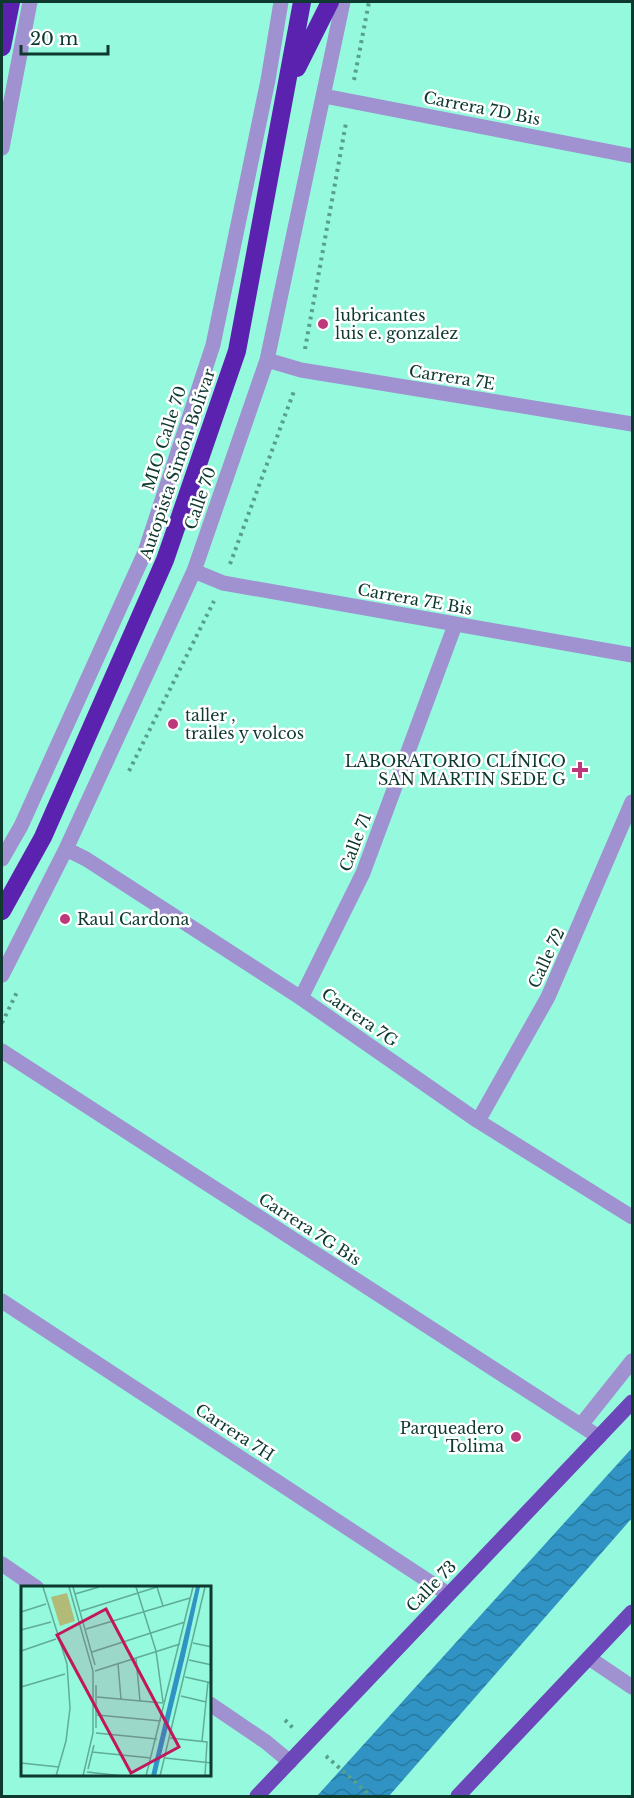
<svg xmlns="http://www.w3.org/2000/svg" width="634" height="1798" viewBox="0 0 634 1798" font-family="'Libre Baskerville',serif">
<style>
.water{fill:url(#water-waves)}
.lines{fill:none;stroke-linecap:round;stroke-linejoin:round}
.path{stroke:#56a08c;stroke-width:4;stroke-dasharray:3 4.5;stroke-linecap:butt}
.minor{stroke:#a092d0;stroke-width:15}
.major{stroke:#6c47b9;stroke-width:15}
.highway{stroke:#5b22af;stroke-width:18}
.poi-dot{fill:#bd387a;stroke:#fff;stroke-width:2}
.labels{text-anchor:middle;stroke-width:5;stroke-linejoin:round;paint-order:stroke}
.street-label{font-size:16px;fill:#0d392f;stroke:#fff}
.poi-label{font-size:16px;fill:#0d392f;stroke:#fff;text-anchor:start}
.inset-road{fill:none;stroke:#5fac97;stroke-width:1.5}
.view{fill:#c2185b;fill-opacity:0.15;stroke:#c2185b;stroke-width:3}
.inset-edge{fill:none;stroke:#0d392f;stroke-width:3}
</style>
<defs>
<pattern id="water-waves" width="16" height="10" patternUnits="userSpaceOnUse" patternTransform="scale(1.5)"><rect width="16" height="10" fill="#3093c3"/><path d="M0 5q4-4 8 0t8 0" fill="none" stroke="#27799f"/></pattern>
</defs>
<rect width="100%" height="100%" fill="#95f9dd"/>
<path class="water" d="M 632,1448 L 632,1518 L 389,1796 L 317,1796 Z"/>
<g class="lines">
<path class="path" d="M 354,80 L 369,2
M 305,349 L 346,123
M 230,564 L 294,391
M 129,771 L 214,601
M 2,1023 L 17,992
M 285,1720 L 293,1728
M 326,1756 L 371,1796"/>
<path class="minor" d="M 324,96 L 632,156
M 2,148 L 30,2
M 267,360 L 301,370 L 632,424
M 194,571 L 223,583 L 632,655
M 66,849 L 86,859 L 301,998 L 478,1121 L 632,1217
M 2,859 L 21,826 L 145,552 L 213,345 L 268,80 L 281,2
M 2,975 L 66,849 L 194,571 L 267,360 L 343,2
M 301,998 L 363,873 L 455,625
M 2,1051 L 599,1437
M 478,1121 L 548,997 L 632,802
M 2,1301 L 448,1594
M 581,1425 L 632,1361
M 2,1564 L 37,1588
M 589,1658 L 632,1687
M 210,1704 L 266,1742 L 290,1762"/>
<path class="major" d="M 257,1796 L 632,1402
M 458,1796 L 632,1612"/>
<path class="highway" d="M 2,47 L 11,2
M 297,68 L 330,2
M 2,911 L 43,837 L 165,560 L 237,351 L 302,2"/>
</g>
<g class="poi-dot">
<circle cx="323" cy="324" r="6"/>
<circle cx="173" cy="724" r="6"/>
<path d="M577 761h6v6h6v6h-6v6h-6v-6h-6v-6h6z"/>
<circle cx="65" cy="919" r="6"/>
<circle cx="516" cy="1437" r="6"/>
</g>
<g class="labels">
<g class="street-label">
<text transform="translate(482 108) rotate(11)" y="6">Carrera 7D Bis</text>
<text transform="translate(452 377) rotate(9)" y="6">Carrera 7E</text>
<text transform="translate(164 438) rotate(-72)" y="6">MIO Calle 70</text>
<text transform="translate(177 464) rotate(-71)" y="6">Autopista Simón Bolívar</text>
<text transform="translate(200 498) rotate(-71)" y="6">Calle 70</text>
<text transform="translate(415 599) rotate(10)" y="6">Carrera 7E Bis</text>
<text transform="translate(355 842) rotate(-69)" y="6">Calle 71</text>
<text transform="translate(546 958) rotate(-65)" y="6">Calle 72</text>
<text transform="translate(360 1017) rotate(35)" y="6">Carrera 7G</text>
<text transform="translate(310 1229) rotate(33)" y="6">Carrera 7G Bis</text>
<text transform="translate(235 1432) rotate(33)" y="6">Carrera 7H</text>
<text transform="translate(431 1586) rotate(-46)" y="6">Calle 73</text>
</g>
<g class="poi-label">
<text x="335" y="321">lubricantes<tspan x="335" dy="18">luis e. gonzalez</tspan></text>
<text x="185" y="721">taller ,<tspan x="185" dy="18">trailes y volcos</tspan></text>
<text x="566" y="767" text-anchor="end">LABORATORIO CLÍNICO<tspan x="566" dy="18">SAN MARTIN SEDE G</tspan></text>
<text x="77" y="925">Raul Cardona</text>
<text x="504" y="1434" text-anchor="end">Parqueadero<tspan x="504" dy="18">Tolima</tspan></text>
</g>
</g>
<g transform="translate(21 1586)">
<rect width="190" height="190" fill="#95f9dd"/>
<path d="M 46,7 L 54,35 L 39,40 L 30,11 Z" fill="#b2ba78"/>
<path d="M 175,1 L 179,1 L 164,70 L 135,190 L 130,190 Z" fill="#3093c3"/>
<path class="inset-road" d="M 22,1 L 46,78 L 49,122 L 45,155 L 35,190M 48,1 L 72,85 L 72,147 L 62,190M 52,1 L 74,79M 115,1 L 135,65 L 142,116M 136,1 L 142,20M 54,8 L 78,1M 60,25 L 136,1M 0,26 L 25,18M 65,43 L 169,12M 0,44 L 30,36M 172,57 L 191,61M 0,65 L 35,53M 71,66 L 164,36M 115,72 L 119,115M 168,74 L 191,79M 97,78 L 100,113M 74,85 L 159,58M 164,91 L 191,97M 0,101 L 44,88M 160,110 L 185,116M 76,111 L 142,117M 76,129 L 140,135M 75,142 L 75,99M 75,147 L 136,153M 149,152 L 186,156 L 184,190M 181,155 L 187,96M 71,166 L 130,172M 144,172 L 191,177M 0,177 L 38,181M 67,183 L 73,159M 66,186 L 102,190M 125,190 L 172,1M 139,190 L 184,1"/>
<path class="view" d="M 85,23 L 158,161 L 110,187 L 36,49 Z"/>
<rect width="190" height="190" class="inset-edge"/>
</g>
<rect width="634" height="1798" fill="none" stroke="#0d392f" stroke-width="6"/>
<path d="M21 45v9h87v-9" fill="none" stroke="#0d392f" stroke-width="3"/>
<text x="30" y="45" font-size="18" fill="#0d392f" stroke="#ffffff" stroke-width="4.5" paint-order="stroke">20 m</text>
</svg>
